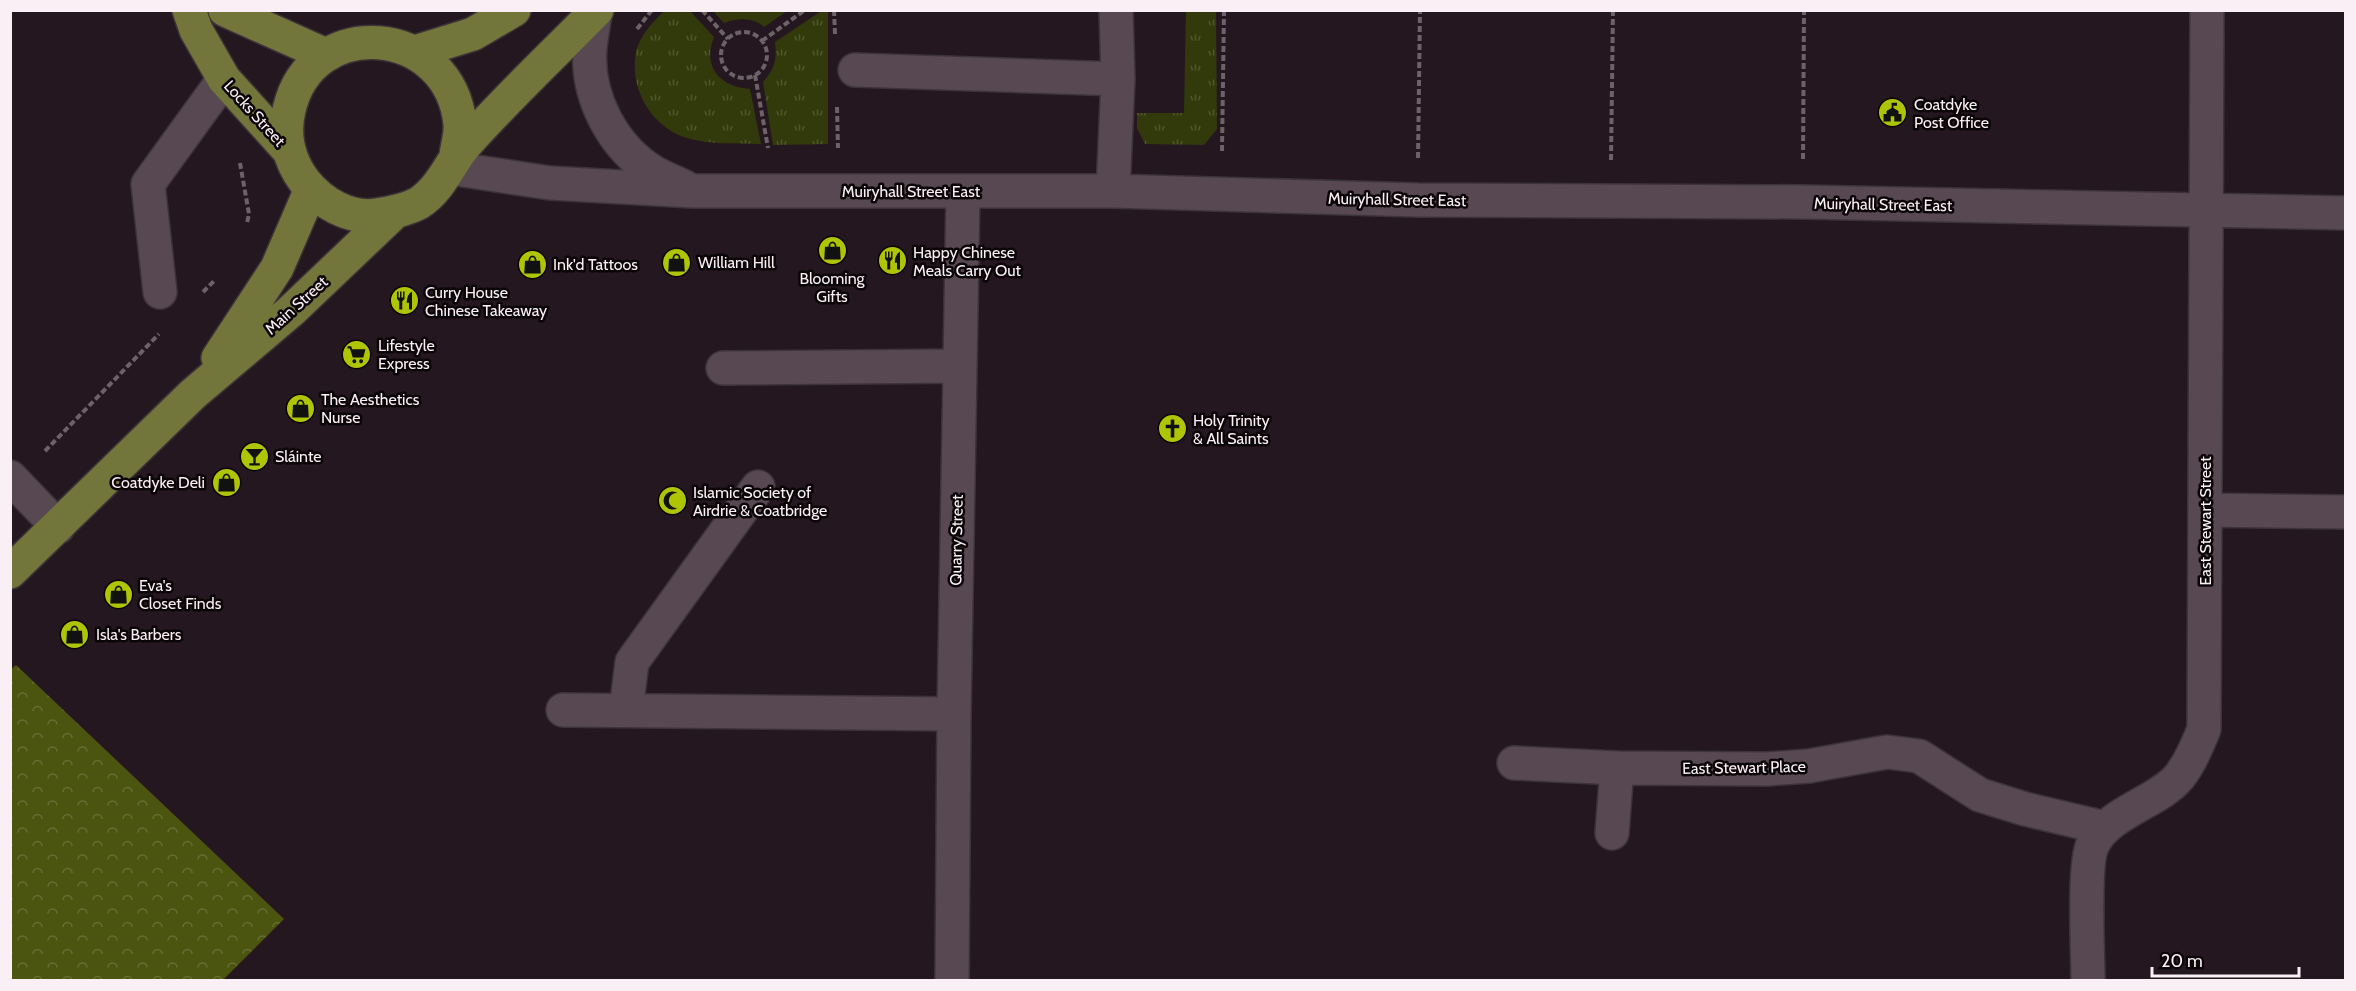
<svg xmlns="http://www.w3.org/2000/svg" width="2356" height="991" viewBox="0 0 2356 991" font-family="Cabin,sans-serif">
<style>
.grass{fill:url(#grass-tufts)}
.forest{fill:url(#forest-crowns)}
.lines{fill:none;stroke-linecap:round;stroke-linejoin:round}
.minor-casing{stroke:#3c3338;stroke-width:36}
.major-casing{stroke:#3c3338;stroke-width:36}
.path{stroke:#6e6269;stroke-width:4;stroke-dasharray:6 3;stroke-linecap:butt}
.minor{stroke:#584851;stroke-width:33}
.major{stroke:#73763a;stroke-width:33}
.labels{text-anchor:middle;stroke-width:5;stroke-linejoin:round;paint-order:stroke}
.poi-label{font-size:16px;fill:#f9eff4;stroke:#0a0507;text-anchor:start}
.street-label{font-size:16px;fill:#f9eff4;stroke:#0a0507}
</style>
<defs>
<pattern id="grass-tufts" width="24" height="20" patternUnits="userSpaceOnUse" patternTransform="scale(1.5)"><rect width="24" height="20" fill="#32390a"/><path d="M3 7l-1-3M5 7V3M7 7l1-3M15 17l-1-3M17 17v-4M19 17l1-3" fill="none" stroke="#50562e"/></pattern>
<pattern id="forest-crowns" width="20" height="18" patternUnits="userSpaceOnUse" patternTransform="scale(1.5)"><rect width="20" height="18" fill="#4b5510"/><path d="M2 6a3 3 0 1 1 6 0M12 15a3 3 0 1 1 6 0" fill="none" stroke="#666e33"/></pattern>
</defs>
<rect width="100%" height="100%" fill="#24171f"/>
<path class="grass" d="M 823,10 L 828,11 L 828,144 L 773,145 L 763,82 C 775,69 777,59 775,42 Z
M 664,11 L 690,11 L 714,37 C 702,67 720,87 750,89 L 761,144 C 736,143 707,145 684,137 C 650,125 629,87 636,52 C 640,35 653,22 664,11 Z
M 713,11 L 787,11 L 764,27 C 754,17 736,18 724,23 Z
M 1186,11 L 1216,11 L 1217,129 L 1204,145 L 1145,144 L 1137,128 L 1137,113 L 1184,113 Z"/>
<path class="forest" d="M 16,665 L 284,919 L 223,980 L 11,980 L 10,670 Z"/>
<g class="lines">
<defs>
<path id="minor" d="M 595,12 C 594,24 591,36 590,48 C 586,97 613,148 655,173 C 664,178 675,182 685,187
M 855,70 L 1118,79
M 450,168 L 550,183 L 693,191 L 1113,191 L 1418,200 L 1803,202 L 2346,213
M 1113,191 L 1118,79 L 1116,10
M 160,292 L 148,184 L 224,79
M 723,368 L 959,366
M 10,477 L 58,527
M 2205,510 L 2346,512
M 563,710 L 954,714
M 626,710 L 632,662 L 758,487
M 1514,763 L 1617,768 L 1767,769 L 1809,766 L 1887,752 L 1919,756 L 1980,795 L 2025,809 L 2105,828
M 1612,833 L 1617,768
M 952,980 L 954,714 L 963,192
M 2088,980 C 2088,954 2083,862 2093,844 C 2109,812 2158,802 2179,777 C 2190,763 2197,746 2204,729 L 2207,10"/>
<path id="major" d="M 189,10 L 196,30 L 224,79 L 289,151
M 225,10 L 326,55
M 415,52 L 473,34 L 514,10
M 456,155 C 457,146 461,134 460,124 C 450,24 311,12 289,110 C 283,136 289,161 305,182 C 322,203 349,219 376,215 C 390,213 406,210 419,203 C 442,188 450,162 467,143 C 508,97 553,55 597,10
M 218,358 L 277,268 L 311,189
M 10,572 L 193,394 L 291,311 L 395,212"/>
</defs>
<use href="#minor" class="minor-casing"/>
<use href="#major" class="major-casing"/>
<path class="path" d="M 702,10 L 728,39
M 834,10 L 835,34
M 637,29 L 652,10
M721 55a23 23 0 1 1 46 0a23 23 0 1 1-46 0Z
M 762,41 L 805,10
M 755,75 L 768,148
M 837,107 L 838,148
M 1222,151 L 1224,10
M 1418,158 L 1420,10
M 1803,159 L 1804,10
M 1611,160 L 1613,10
M 240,163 L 249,214 L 247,223
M 203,292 L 215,280
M 45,451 L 159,334"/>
<use href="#minor" class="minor"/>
<use href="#major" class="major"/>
</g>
<defs>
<symbol id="civic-disc" viewBox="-11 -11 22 22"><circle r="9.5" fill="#afc504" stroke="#0a0507"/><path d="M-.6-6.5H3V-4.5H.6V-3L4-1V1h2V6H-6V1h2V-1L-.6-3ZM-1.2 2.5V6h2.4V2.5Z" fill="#111"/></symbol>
<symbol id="shop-disc" viewBox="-11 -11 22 22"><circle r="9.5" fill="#afc504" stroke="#0a0507"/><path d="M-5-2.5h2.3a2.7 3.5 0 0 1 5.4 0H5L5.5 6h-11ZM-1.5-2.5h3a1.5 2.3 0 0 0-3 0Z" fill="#111"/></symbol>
<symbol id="restaurant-disc" viewBox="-11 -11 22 22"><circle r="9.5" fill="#afc504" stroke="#0a0507"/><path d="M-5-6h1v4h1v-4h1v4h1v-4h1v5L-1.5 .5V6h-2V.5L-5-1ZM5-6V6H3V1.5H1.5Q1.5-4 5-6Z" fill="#111"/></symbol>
<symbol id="supermarket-disc" viewBox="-11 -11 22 22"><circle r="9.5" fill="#afc504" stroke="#0a0507"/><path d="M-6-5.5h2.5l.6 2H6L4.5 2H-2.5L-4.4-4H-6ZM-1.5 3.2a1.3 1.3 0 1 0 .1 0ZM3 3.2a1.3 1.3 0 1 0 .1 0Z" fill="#111"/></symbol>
<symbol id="church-disc" viewBox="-11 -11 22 22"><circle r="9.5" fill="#afc504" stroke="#0a0507"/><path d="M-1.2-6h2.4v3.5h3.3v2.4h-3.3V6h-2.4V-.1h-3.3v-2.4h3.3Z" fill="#111"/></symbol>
<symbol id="bar-disc" viewBox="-11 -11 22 22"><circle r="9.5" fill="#afc504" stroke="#0a0507"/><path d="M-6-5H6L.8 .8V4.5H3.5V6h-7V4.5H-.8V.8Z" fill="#111"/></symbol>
<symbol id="mosque-disc" viewBox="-11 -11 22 22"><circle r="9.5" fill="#afc504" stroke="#0a0507"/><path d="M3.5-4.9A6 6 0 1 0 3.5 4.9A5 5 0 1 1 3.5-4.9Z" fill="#111"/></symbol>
</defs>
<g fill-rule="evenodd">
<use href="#civic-disc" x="1876" y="96" width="33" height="33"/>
<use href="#shop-disc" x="816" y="234" width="33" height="33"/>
<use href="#restaurant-disc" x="876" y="244" width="33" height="33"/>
<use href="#shop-disc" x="660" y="246" width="33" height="33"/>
<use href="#shop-disc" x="516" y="248" width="33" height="33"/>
<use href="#restaurant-disc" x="388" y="284" width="33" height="33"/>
<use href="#supermarket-disc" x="340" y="338" width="33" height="33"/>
<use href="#shop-disc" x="284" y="392" width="33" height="33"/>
<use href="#church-disc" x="1156" y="412" width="33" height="33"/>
<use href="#bar-disc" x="238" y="440" width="33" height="33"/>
<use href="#shop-disc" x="210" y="466" width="33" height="33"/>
<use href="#mosque-disc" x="656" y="484" width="33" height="33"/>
<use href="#shop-disc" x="102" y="578" width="33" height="33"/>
<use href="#shop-disc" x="58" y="618" width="33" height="33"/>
</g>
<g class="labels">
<g class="poi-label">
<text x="1914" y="110">Coatdyke<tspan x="1914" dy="18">Post Office</tspan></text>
<text x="913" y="258">Happy Chinese<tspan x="913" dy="18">Meals Carry Out</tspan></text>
<text x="698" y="268">William Hill</text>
<text x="553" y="270">Ink'd Tattoos</text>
<text x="832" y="284" text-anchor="middle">Blooming<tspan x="832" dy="18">Gifts</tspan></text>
<text x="425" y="298">Curry House<tspan x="425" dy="18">Chinese Takeaway</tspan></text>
<text x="378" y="351">Lifestyle<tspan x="378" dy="18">Express</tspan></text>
<text x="321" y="405">The Aesthetics<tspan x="321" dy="18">Nurse</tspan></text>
<text x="1193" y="426">Holy Trinity<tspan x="1193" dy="18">&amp; All Saints</tspan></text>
<text x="275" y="462">Sláinte</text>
<text x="205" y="488" text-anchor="end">Coatdyke Deli</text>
<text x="693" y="498">Islamic Society of<tspan x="693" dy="18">Airdrie &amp; Coatbridge</tspan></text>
<text x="139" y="591">Eva's<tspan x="139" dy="18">Closet Finds</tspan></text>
<text x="96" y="640">Isla's Barbers</text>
</g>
<g class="street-label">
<text transform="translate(255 113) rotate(48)" y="6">Locks Street</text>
<text x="911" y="197">Muiryhall Street East</text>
<text transform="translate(1397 199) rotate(1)" y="6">Muiryhall Street East</text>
<text transform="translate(1883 204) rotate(1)" y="6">Muiryhall Street East</text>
<text transform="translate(296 305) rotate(-42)" y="6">Main Street</text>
<text transform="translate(2205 521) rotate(-90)" y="6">East Stewart Street</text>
<text transform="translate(956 540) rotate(-89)" y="6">Quarry Street</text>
<text transform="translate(1744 767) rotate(-1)" y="6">East Stewart Place</text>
</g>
</g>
<rect width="2356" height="991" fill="none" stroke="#f9eff4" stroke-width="24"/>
<path d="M2152 967v9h147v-9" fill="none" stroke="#f9eff4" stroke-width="3"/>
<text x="2161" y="967" font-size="18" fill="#f9eff4" stroke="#0a0507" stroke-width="4.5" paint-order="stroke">20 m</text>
</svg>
